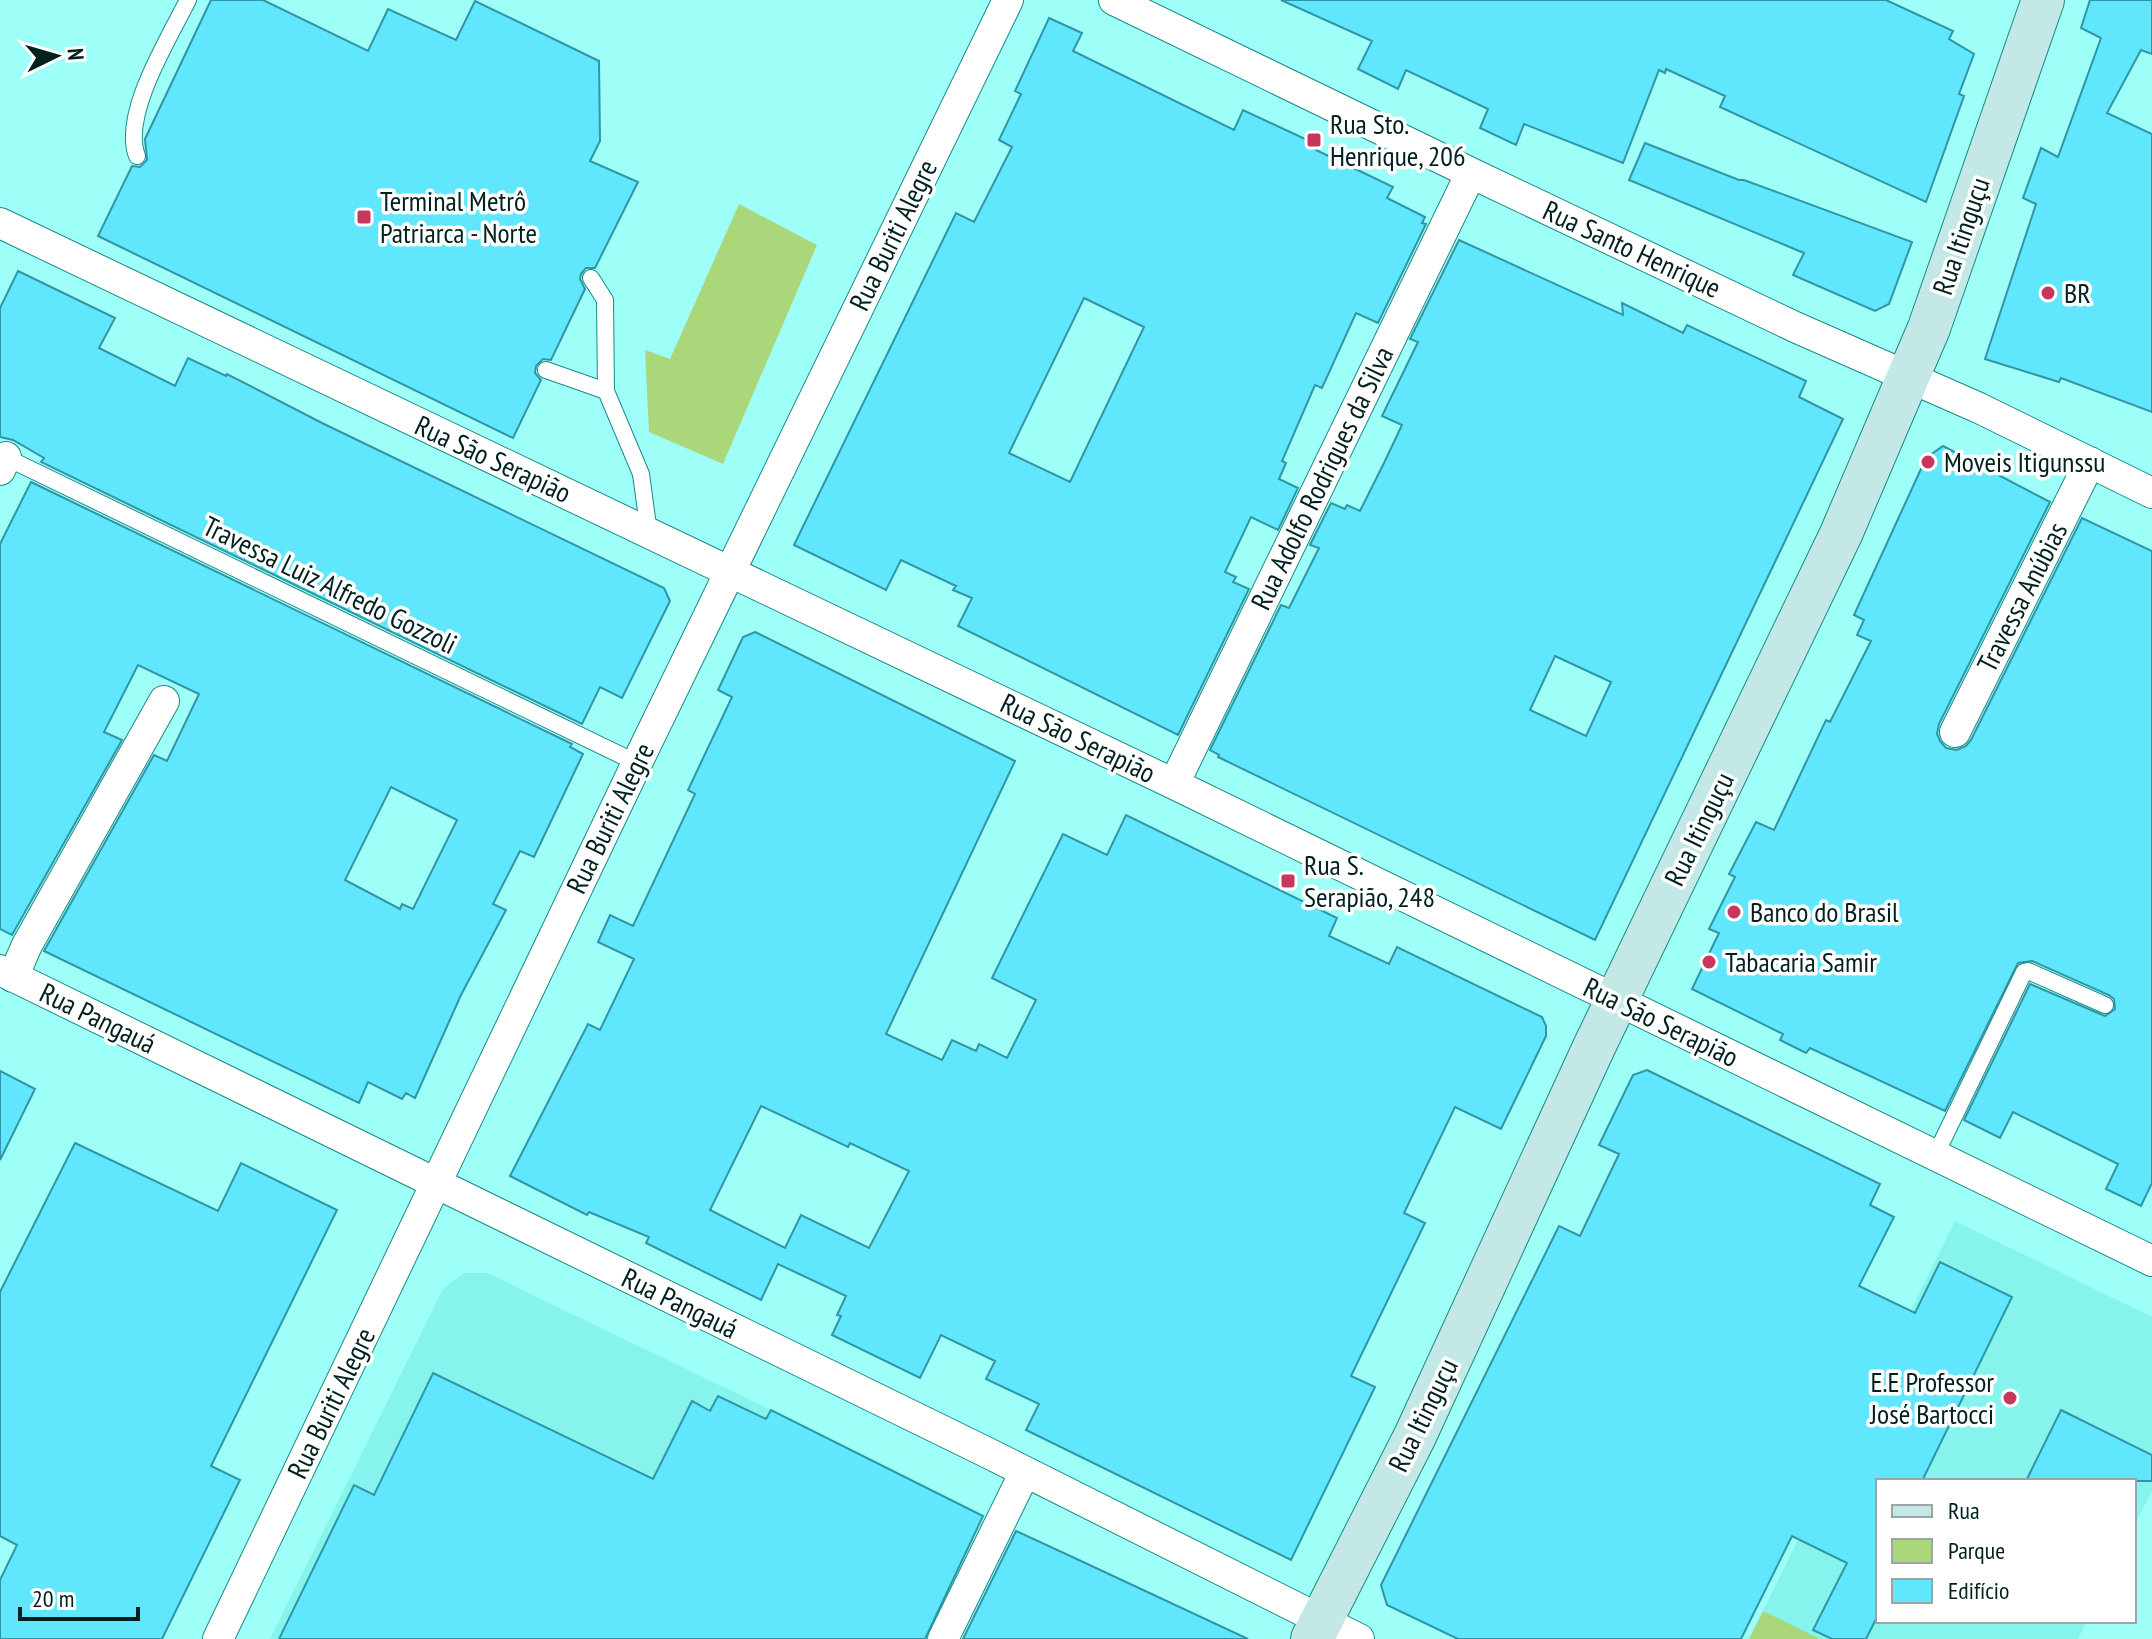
<svg xmlns="http://www.w3.org/2000/svg" width="2152" height="1639" viewBox="0 0 2152 1639" font-family="'PT Sans Narrow',sans-serif">
<style>
.built{fill:#86f4ed}
.green{fill:#abd77b}
.building{fill:#60e7fd;stroke:#3095a5;stroke-width:2;fill-rule:evenodd}
.lines{fill:none;stroke-linecap:round;stroke-linejoin:round}
.service-casing{stroke:#1b8a84;stroke-width:18}
.minor-casing{stroke:#1b8a84;stroke-width:32}
.secondary-casing{stroke:#1b8a84;stroke-width:44}
.service{stroke:#fff;stroke-width:16}
.minor{stroke:#fff;stroke-width:30}
.secondary{stroke:#c3e8e6;stroke-width:42}
.poi-dot{fill:#c7375d;stroke:#fff;stroke-width:3}
.labels{text-anchor:middle;stroke-width:7;stroke-linejoin:round;paint-order:stroke}
.poi-label{font-size:28px;fill:#01201e;stroke:#fff;text-anchor:start}
.street-label{font-size:28px;fill:#01201e;stroke:#fff}
</style>
<rect width="100%" height="100%" fill="#9dfff8"/>
<path class="built" d="M 1955,1221 L 2152,1317 L 2152,1491 L 2134,1526 L 2134,1481 L 1878,1481 L 1878,1621 L 2087,1621 L 2078,1639 L 1749,1639 Z
M 464,1273 L 487,1273 L 771,1410 L 658,1639 L 270,1639 L 443,1289 Z"/>
<path class="green" d="M 739,204 L 817,245 L 723,464 L 649,432 L 645,350 L 670,359 Z
M 1763,1611 L 1820,1639 L 1749,1639 Z"/>
<path class="building" d="M 211,0 L 263,0 L 368,51 L 388,9 L 456,40 L 475,1 L 599,61 L 600,141 L 590,161 L 638,182 L 595,268 L 586,268 L 581,274 L 580,279 L 585,289 L 551,360 L 543,359 L 536,366 L 535,373 L 541,380 L 513,438 L 98,236 L 132,166 L 140,167 L 147,160 L 145,139 Z
M 1281,0 L 1886,0 L 1953,31 L 1949,39 L 1974,54 L 1959,94 L 1964,96 L 1926,202 L 1720,107 L 1725,96 L 1666,69 L 1665,73 L 1659,70 L 1623,163 L 1524,124 L 1516,145 L 1480,128 L 1488,109 L 1446,89 L 1406,70 L 1398,89 L 1358,69 L 1372,41 Z
M 2090,0 L 2152,0 L 2152,54 L 2141,50 L 2107,113 L 2152,134 L 2152,412 L 2061,378 L 2059,382 L 1985,359 L 2036,204 L 2023,198 L 2041,148 L 2058,157 L 2101,38 L 2081,28 Z
M 1049,18 L 1082,33 L 1073,51 L 1234,130 L 1243,110 L 1318,145 L 1316,150 L 1393,187 L 1387,198 L 1425,217 L 1422,223 L 1426,224 L 1378,323 L 1356,313 L 1322,388 L 1315,385 L 1282,461 L 1286,463 L 1279,479 L 1298,488 L 1278,530 L 1251,517 L 1225,572 L 1236,577 L 1233,582 L 1249,589 L 1178,735 L 958,626 L 972,598 L 953,590 L 956,586 L 901,560 L 886,590 L 794,545 L 956,213 L 974,222 L 1012,147 L 999,140 L 1021,94 L 1015,91 ZM 1084,298 L 1144,327 L 1070,482 L 1009,453 Z
M 1645,143 L 1739,180 L 1744,180 L 1912,242 L 1889,304 L 1875,311 L 1793,275 L 1804,253 L 1629,180 Z
M 1459,240 L 1623,315 L 1622,303 L 1683,333 L 1687,325 L 1806,381 L 1799,397 L 1843,419 L 1595,940 L 1218,757 L 1219,755 L 1210,750 L 1281,605 L 1289,608 L 1319,548 L 1310,545 L 1331,503 L 1345,509 L 1347,505 L 1360,511 L 1384,463 L 1402,425 L 1382,416 L 1418,342 L 1410,339 ZM 1555,656 L 1611,682 L 1586,736 L 1530,710 Z
M 18,271 L 115,318 L 99,348 L 175,386 L 188,358 L 226,376 L 227,374 L 322,423 L 664,588 L 670,601 L 622,698 L 600,687 L 582,724 L 41,462 L 44,458 L 13,440 L 0,437 L 0,308 Z
M 1943,446 L 2050,502 L 1939,724 L 1937,734 L 1940,741 L 1946,748 L 1957,750 L 1966,746 L 1971,740 L 2082,518 L 2152,551 L 2152,1183 L 2141,1206 L 2106,1189 L 2118,1164 L 2013,1112 L 2000,1138 L 1964,1120 L 2030,984 L 2105,1016 L 2115,1009 L 2114,999 L 2109,995 L 2032,961 L 2018,963 L 1945,1111 L 1810,1048 L 1806,1053 L 1780,1040 L 1783,1034 L 1692,989 L 1719,933 L 1709,929 L 1735,877 L 1729,874 L 1756,822 L 1774,830 L 1826,720 L 1830,722 L 1871,641 L 1857,635 L 1864,620 L 1854,615 L 1926,458 Z
M 31,482 L 572,744 L 570,747 L 583,754 L 534,857 L 520,851 L 493,904 L 506,910 L 461,995 L 415,1098 L 406,1093 L 402,1099 L 368,1082 L 359,1103 L 44,951 L 154,755 L 167,761 L 199,694 L 138,665 L 104,732 L 122,740 L 12,935 L 0,929 L 0,544 ZM 391,787 L 457,820 L 413,909 L 402,904 L 400,909 L 345,880 Z
M 755,632 L 1015,761 L 886,1034 L 942,1060 L 952,1040 L 976,1051 L 979,1044 L 1007,1058 L 1036,1000 L 992,978 L 1063,834 L 1107,855 L 1126,815 L 1337,918 L 1329,936 L 1389,964 L 1397,947 L 1542,1017 L 1546,1026 L 1546,1036 L 1501,1129 L 1455,1107 L 1404,1213 L 1425,1223 L 1351,1376 L 1375,1387 L 1291,1560 L 1026,1430 L 1039,1404 L 986,1379 L 995,1361 L 941,1335 L 920,1378 L 832,1335 L 841,1316 L 837,1315 L 846,1296 L 778,1264 L 761,1300 L 646,1243 L 649,1237 L 589,1212 L 587,1215 L 510,1176 L 588,1024 L 600,1030 L 634,959 L 598,942 L 610,915 L 633,926 L 695,794 L 688,790 L 732,697 L 718,690 L 743,637 ZM 761,1106 L 848,1147 L 850,1143 L 909,1171 L 869,1248 L 801,1215 L 785,1248 L 710,1210 Z
M 1647,1070 L 1880,1184 L 1870,1205 L 1894,1217 L 1859,1286 L 1915,1313 L 1940,1262 L 2012,1297 L 1922,1481 L 1878,1481 L 1878,1615 L 1866,1639 L 1832,1639 L 1813,1630 L 1847,1563 L 1792,1536 L 1741,1639 L 1458,1639 L 1387,1605 L 1381,1585 L 1559,1226 L 1580,1236 L 1619,1154 L 1599,1145 L 1633,1075 Z
M 0,1071 L 35,1089 L 0,1160 Z
M 75,1143 L 218,1211 L 241,1163 L 337,1210 L 211,1466 L 240,1480 L 162,1639 L 0,1639 L 0,1580 L 17,1545 L 0,1536 L 0,1292 Z
M 433,1373 L 653,1479 L 692,1401 L 710,1411 L 718,1396 L 766,1419 L 771,1410 L 983,1516 L 925,1639 L 279,1639 L 354,1485 L 374,1495 Z
M 2061,1410 L 2152,1455 L 2152,1481 L 2026,1481 Z
M 1016,1531 L 1081,1561 L 1248,1639 L 963,1639 Z"/>
<g class="lines">
<defs>
<path id="service" d="M 137,156 C 121,115 169,38 188,0
M 591,278 L 605,300 L 606,391 L 641,474 L 649,533
M 546,370 L 606,391
M 1,455 L 637,763
M 1935,1156 L 2024,972 L 2028,971 L 2105,1005"/>
<path id="minor" d="M 1114,0 L 1471,173 L 1795,327 L 1979,408 L 2152,493
M 0,223 L 1174,784 L 2152,1261
M 0,470 L 6,457
M 1955,732 L 2090,462
M 1174,784 L 1471,173
M 0,970 L 990,1454 L 1359,1639
M 13,977 L 27,945 L 164,701
M 218,1639 L 637,763 L 1008,0
M 943,1639 L 1025,1472"/>
<path id="secondary" d="M 1312,1639 L 1415,1436 L 1594,1047 L 1841,534 L 1929,328 L 2043,0"/>
</defs>
<use href="#service" class="service-casing"/>
<use href="#minor" class="minor-casing"/>
<use href="#secondary" class="secondary-casing"/>
<use href="#service" class="service"/>
<use href="#minor" class="minor"/>
<use href="#secondary" class="secondary"/>
</g>
<g class="poi-dot">
<rect x="1306" y="132" width="16" height="16" rx="4"/>
<rect x="356" y="209" width="16" height="16" rx="4"/>
<circle cx="2048" cy="293" r="8"/>
<circle cx="1928" cy="462" r="8"/>
<rect x="1280" y="873" width="16" height="16" rx="4"/>
<circle cx="1734" cy="912" r="8"/>
<circle cx="1709" cy="962" r="8"/>
<circle cx="2010" cy="1398" r="8"/>
</g>
<g class="labels">
<g class="poi-label">
<text x="1330" y="134">Rua Sto.<tspan x="1330" dy="32">Henrique, 206</tspan></text>
<text x="380" y="211">Terminal Metrô<tspan x="380" dy="32">Patriarca - Norte</tspan></text>
<text x="2064" y="303">BR</text>
<text x="1944" y="472">Moveis Itigunssu</text>
<text x="1304" y="875">Rua S.<tspan x="1304" dy="32">Serapião, 248</tspan></text>
<text x="1750" y="922">Banco do Brasil</text>
<text x="1725" y="972">Tabacaria Samir</text>
<text x="1994" y="1392" text-anchor="end">E.E Professor<tspan x="1994" dy="32">José Bartocci</tspan></text>
</g>
<g class="street-label">
<text transform="translate(893 235) rotate(-64)" y="10">Rua Buriti Alegre</text>
<text transform="translate(1961 236) rotate(-71)" y="10">Rua Itinguçu</text>
<text transform="translate(1632 249) rotate(25)" y="10">Rua Santo Henrique</text>
<text transform="translate(493 459) rotate(25)" y="10">Rua São Serapião</text>
<text transform="translate(1322 478) rotate(-64)" y="10">Rua Adolfo Rodrigues da Silva</text>
<text transform="translate(330 585) rotate(26)" y="10">Travessa Luiz Alfredo Gozzoli</text>
<text transform="translate(2022 597) rotate(-63)" y="10">Travessa Anúbias</text>
<text transform="translate(1078 738) rotate(26)" y="10">Rua São Serapião</text>
<text transform="translate(610 818) rotate(-64)" y="10">Rua Buriti Alegre</text>
<text transform="translate(1699 829) rotate(-64)" y="10">Rua Itinguçu</text>
<text transform="translate(98 1018) rotate(26)" y="10">Rua Pangauá</text>
<text transform="translate(1661 1022) rotate(26)" y="10">Rua São Serapião</text>
<text transform="translate(680 1303) rotate(26)" y="10">Rua Pangauá</text>
<text transform="translate(331 1403) rotate(-64)" y="10">Rua Buriti Alegre</text>
<text transform="translate(1423 1415) rotate(-64)" y="10">Rua Itinguçu</text>
</g>
</g>
<rect x="1876" y="1479" width="260" height="144" fill="#ffffff" stroke="#99a6a5" stroke-width="2"/>
<rect x="1892" y="1505" width="40" height="12" fill="#c3e8e6" stroke="#99a6a5" stroke-width="2"/>
<text x="1948" y="1519" font-size="24" fill="#01201e">Rua</text>
<rect x="1892" y="1539" width="40" height="24" fill="#abd77b" stroke="#99a6a5" stroke-width="2"/>
<text x="1948" y="1559" font-size="24" fill="#01201e">Parque</text>
<rect x="1892" y="1579" width="40" height="24" fill="#60e7fd" stroke="#99a6a5" stroke-width="2"/>
<text x="1948" y="1599" font-size="24" fill="#01201e">Edifício</text>
<g transform="translate(56 56) rotate(85)" stroke="#ffffff" stroke-width="6" paint-order="stroke">
<path d="M0-6L14 30L0 20L-14 30Z" fill="#01201e"/>
<text y="-12" font-size="22" font-weight="bold" text-anchor="middle" fill="#01201e">N</text>
</g>
<path d="M20 1607v12h118v-12" fill="none" stroke="#01201e" stroke-width="4"/>
<text x="32" y="1607" font-size="24" fill="#01201e" stroke="#ffffff" stroke-width="6" paint-order="stroke">20 m</text>
</svg>
